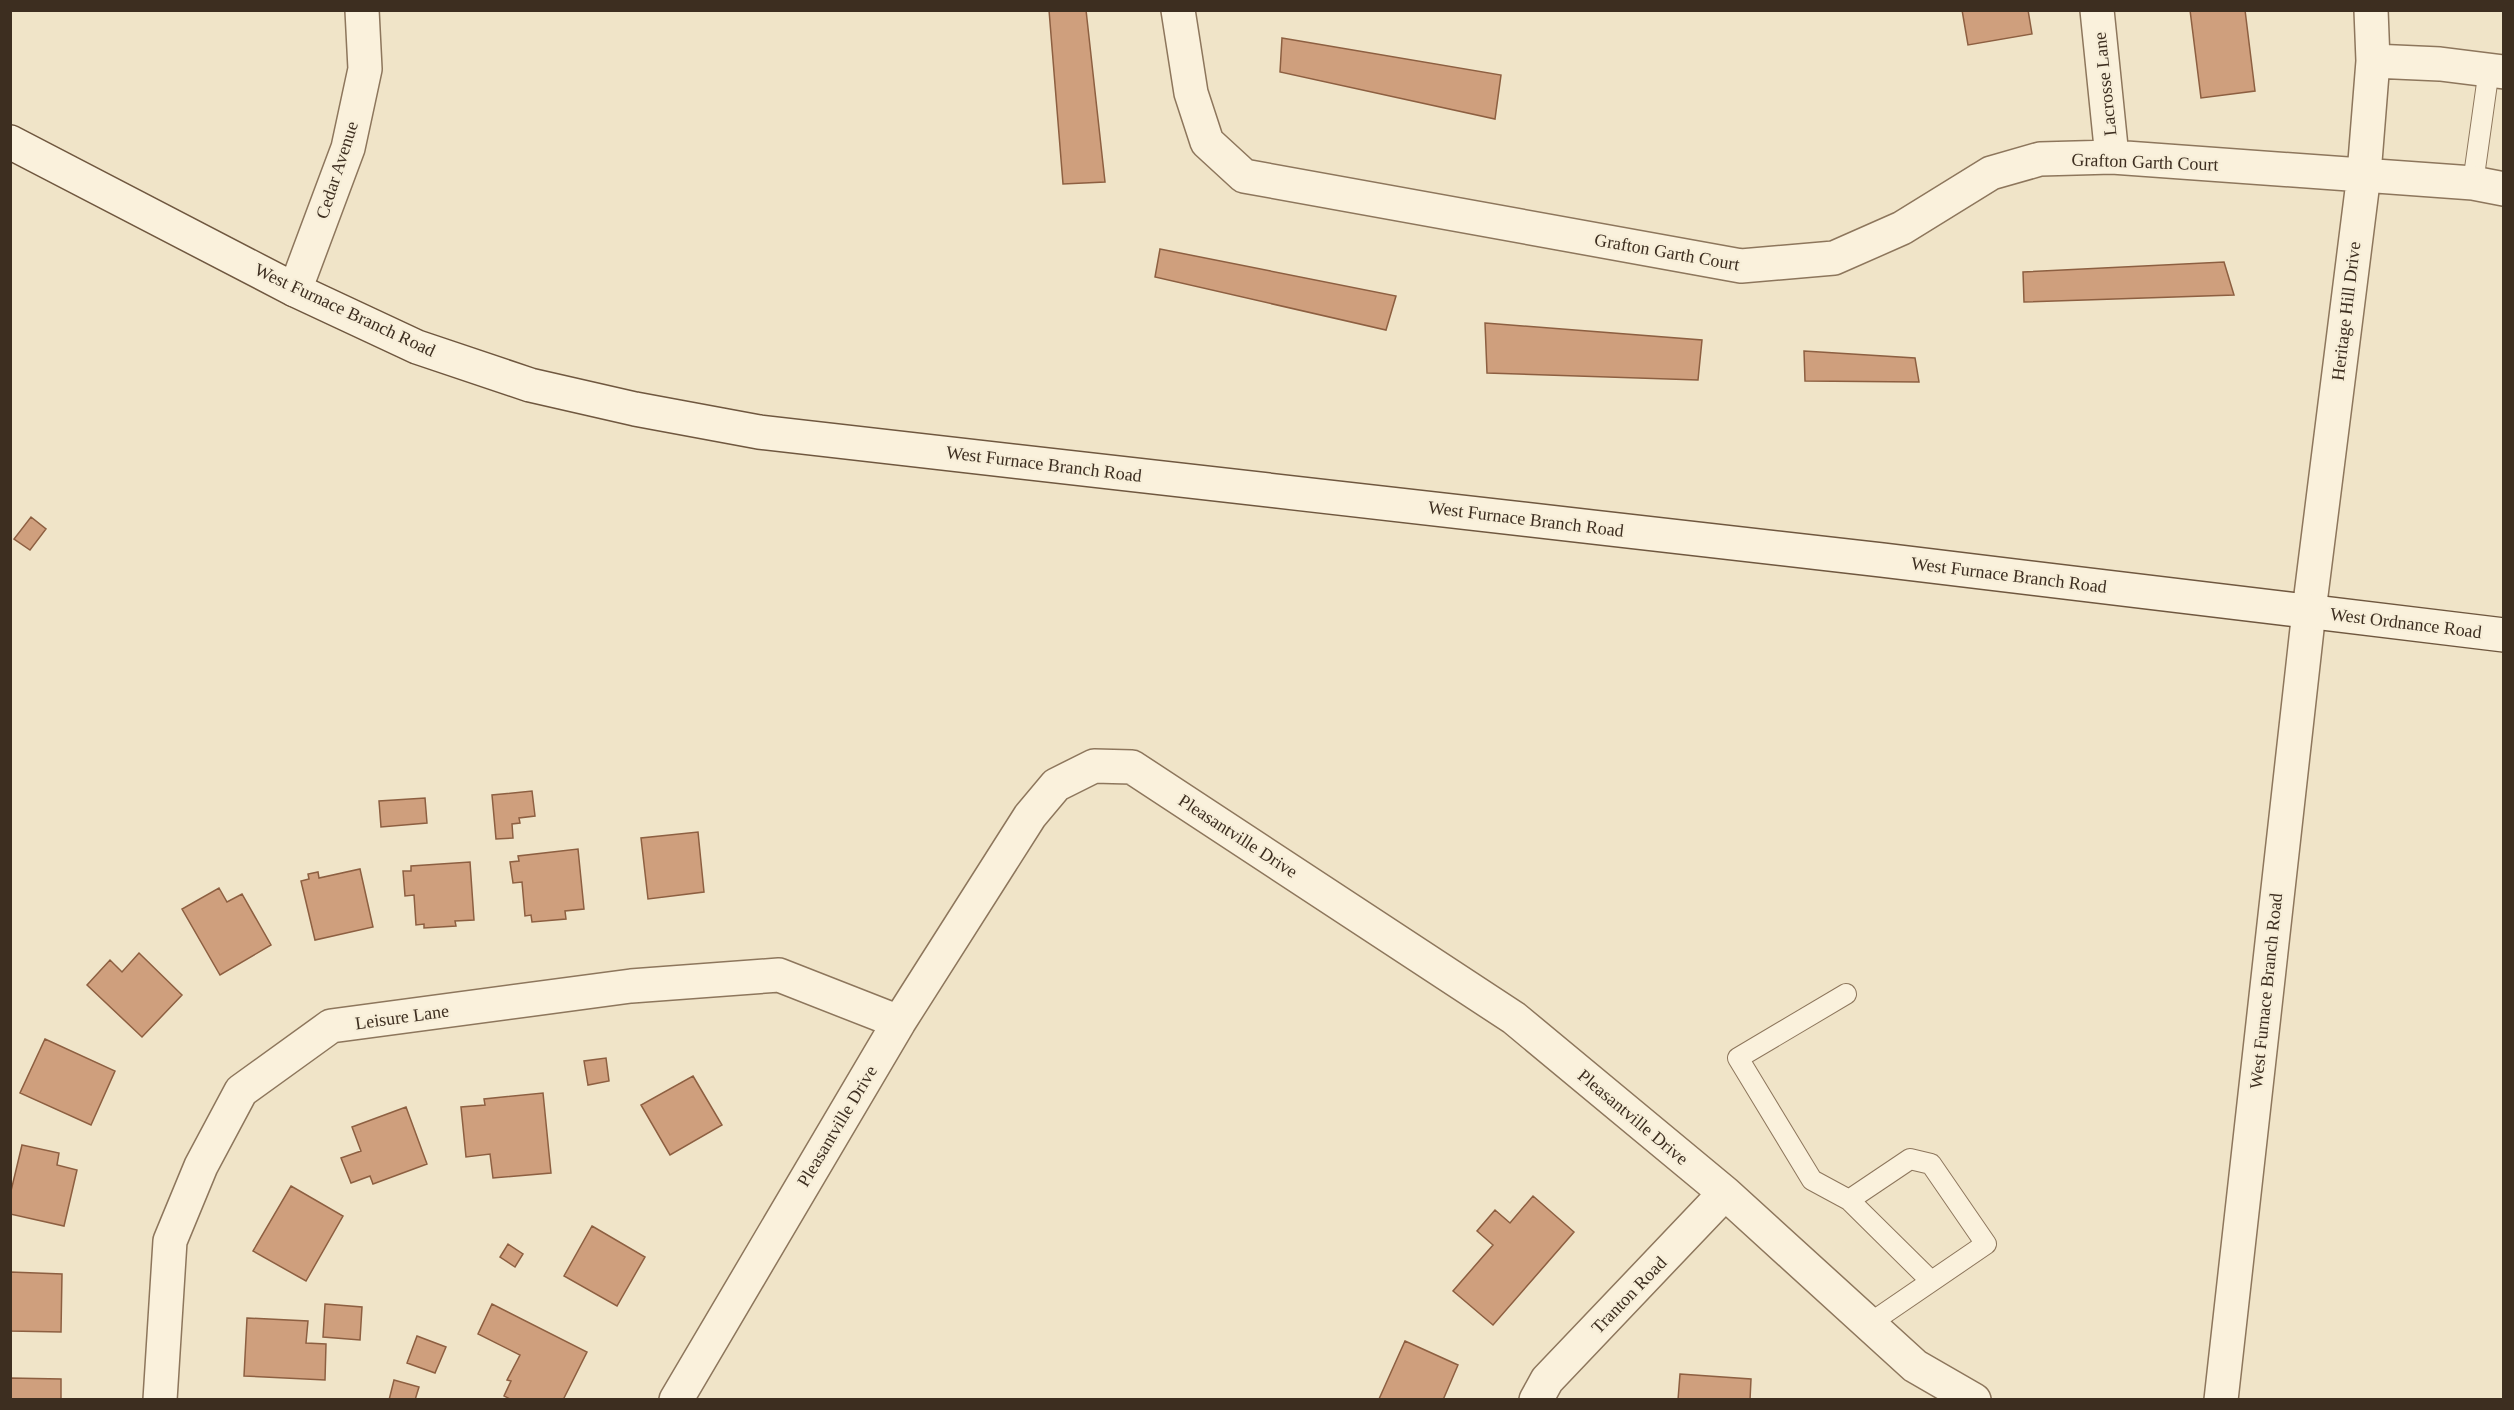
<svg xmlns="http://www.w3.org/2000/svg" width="2514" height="1410" viewBox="0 0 2514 1410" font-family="'Times New Roman',serif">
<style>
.building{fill:#cf9f7d;stroke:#8d5f41;stroke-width:1.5}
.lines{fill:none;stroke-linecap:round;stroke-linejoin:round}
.service-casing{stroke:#8d765c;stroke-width:22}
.minor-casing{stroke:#8d765c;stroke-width:36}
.tertiary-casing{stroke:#8d765c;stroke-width:36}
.secondary-casing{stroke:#6f573f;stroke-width:36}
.service{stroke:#faf1dc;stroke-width:20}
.minor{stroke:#faf1dc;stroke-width:33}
.tertiary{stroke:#faf1dc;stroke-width:33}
.secondary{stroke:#faf1dc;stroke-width:33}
.labels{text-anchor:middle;stroke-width:4.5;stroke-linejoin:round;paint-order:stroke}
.street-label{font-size:18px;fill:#3d2e20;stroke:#f7eed8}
</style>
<rect width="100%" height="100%" fill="#f0e4c8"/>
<path class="building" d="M 1049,10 L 1086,10 L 1105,182 L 1063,184 Z
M 1962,10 L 2028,10 L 2032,34 L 1968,45 Z
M 2190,10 L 2245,10 L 2255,91 L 2201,98 Z
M 1282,38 L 1501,75 L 1495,119 L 1280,72 Z
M 1160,249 L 1396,296 L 1386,330 L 1155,277 Z
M 2224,262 L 2234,295 L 2024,302 L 2023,272 Z
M 1485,323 L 1702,340 L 1698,380 L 1487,373 Z
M 1804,351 L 1915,358 L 1919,382 L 1805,381 Z
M 31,517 L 46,529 L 30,550 L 14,539 Z
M 532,791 L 535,816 L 519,818 L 520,823 L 512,824 L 513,838 L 496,839 L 492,795 Z
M 425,798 L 427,823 L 381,827 L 379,801 Z
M 698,832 L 704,892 L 648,899 L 641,838 Z
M 578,849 L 584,909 L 565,911 L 566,919 L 532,922 L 531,915 L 525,916 L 522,882 L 513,883 L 510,862 L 519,861 L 518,856 Z
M 470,862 L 474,920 L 455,921 L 456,926 L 424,928 L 424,924 L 416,925 L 414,895 L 405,896 L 403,871 L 411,871 L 411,866 Z
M 360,869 L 373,927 L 315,940 L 301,881 L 309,879 L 308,874 L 318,872 L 319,878 Z
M 219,888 L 227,902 L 242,894 L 271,945 L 220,975 L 182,909 Z
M 139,953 L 182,995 L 142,1037 L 87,985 L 110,960 L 122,972 Z
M 45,1039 L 115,1071 L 91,1125 L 20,1093 Z
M 606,1058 L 609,1081 L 588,1085 L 584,1061 Z
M 693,1076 L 722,1125 L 670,1155 L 641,1105 Z
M 543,1093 L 551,1173 L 493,1178 L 490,1154 L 466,1157 L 461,1107 L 485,1105 L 484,1099 Z
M 406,1107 L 427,1164 L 373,1184 L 370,1176 L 351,1183 L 341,1158 L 361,1151 L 352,1127 Z
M 22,1145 L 59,1153 L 57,1165 L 77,1170 L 64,1226 L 10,1214 L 10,1195 Z
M 291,1186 L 343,1216 L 306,1281 L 253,1251 Z
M 1533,1196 L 1574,1232 L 1493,1325 L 1453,1291 L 1493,1245 L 1477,1231 L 1495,1210 L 1510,1223 Z
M 592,1226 L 645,1257 L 617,1306 L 564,1276 Z
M 508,1244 L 523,1254 L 515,1267 L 500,1257 Z
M 10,1272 L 62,1274 L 61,1332 L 10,1331 Z
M 325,1304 L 362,1307 L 360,1340 L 323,1337 Z
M 492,1304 L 587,1352 L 563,1400 L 512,1400 L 504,1396 L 511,1381 L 507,1380 L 520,1355 L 478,1334 Z
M 247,1318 L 308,1321 L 306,1343 L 326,1344 L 325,1380 L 244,1376 Z
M 417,1336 L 446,1347 L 435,1373 L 407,1363 Z
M 1405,1341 L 1458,1365 L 1443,1400 L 1379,1399 Z
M 1680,1374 L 1751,1379 L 1750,1400 L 1678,1400 Z
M 10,1378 L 61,1379 L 61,1400 L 10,1400 Z
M 394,1380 L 419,1387 L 415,1400 L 389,1400 Z"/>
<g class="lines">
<defs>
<path id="service" d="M 2473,183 L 2489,69
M 1846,994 L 1738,1058 L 1812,1180 L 1849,1200
M 1869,1324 L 1986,1244 L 1931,1164 L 1910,1159 L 1849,1200 L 1931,1281"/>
<path id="minor" d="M 1178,10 L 1191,93 L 1207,142 L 1244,176 L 1741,266 L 1834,258 L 1902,228 L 1991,173 L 2040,159 L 2112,157 L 2473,183 L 2504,189
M 2097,10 L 2112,157
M 2373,61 L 2440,64 L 2504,72
M 295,290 L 348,148 L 365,69 L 362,10
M 2309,611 L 2364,174 L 2373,61 L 2371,10
M 160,1400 L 170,1241 L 201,1166 L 241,1091 L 331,1026 L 631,986 L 779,975 L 899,1022
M 676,1400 L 899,1022 L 1030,816 L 1056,785 L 1094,766 L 1132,767 L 1514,1018 L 1725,1193 L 1915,1366 L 1974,1400
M 1536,1400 L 1547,1380 L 1725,1193"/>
<path id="tertiary" d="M 2221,1400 L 2309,611"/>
<path id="secondary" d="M 10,142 L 295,290 L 417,347 L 530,385 L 635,409 L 759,432 L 1882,560 L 2504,635"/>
</defs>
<use href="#service" class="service-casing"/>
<use href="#minor" class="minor-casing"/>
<use href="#tertiary" class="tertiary-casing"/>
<use href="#secondary" class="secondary-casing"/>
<use href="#service" class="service"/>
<use href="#minor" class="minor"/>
<use href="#tertiary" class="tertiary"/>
<use href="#secondary" class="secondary"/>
</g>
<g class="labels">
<g class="street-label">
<text transform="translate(2105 84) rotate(-96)" y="6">Lacrosse Lane</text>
<text transform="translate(2145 162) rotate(2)" y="6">Grafton Garth Court</text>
<text transform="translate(337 170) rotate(-72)" y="6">Cedar Avenue</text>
<text transform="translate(1667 252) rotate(10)" y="6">Grafton Garth Court</text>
<text transform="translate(345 310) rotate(25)" y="6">West Furnace Branch Road</text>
<text transform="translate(2346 311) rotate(-83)" y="6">Heritage Hill Drive</text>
<text transform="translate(1044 464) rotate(7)" y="6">West Furnace Branch Road</text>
<text transform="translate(1526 519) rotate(7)" y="6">West Furnace Branch Road</text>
<text transform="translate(2009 575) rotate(7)" y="6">West Furnace Branch Road</text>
<text transform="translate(2406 623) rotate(7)" y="6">West Ordnance Road</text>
<text transform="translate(1238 836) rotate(33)" y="6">Pleasantville Drive</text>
<text transform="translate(2266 991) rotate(-84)" y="6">West Furnace Branch Road</text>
<text transform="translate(402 1017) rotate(-8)" y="6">Leisure Lane</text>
<text transform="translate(1633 1117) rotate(40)" y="6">Pleasantville Drive</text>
<text transform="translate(837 1126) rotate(-59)" y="6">Pleasantville Drive</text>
<text transform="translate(1629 1295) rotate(-46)" y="6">Tranton Road</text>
</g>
</g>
<rect width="2514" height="1410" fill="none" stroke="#3d2e20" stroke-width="24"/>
</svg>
